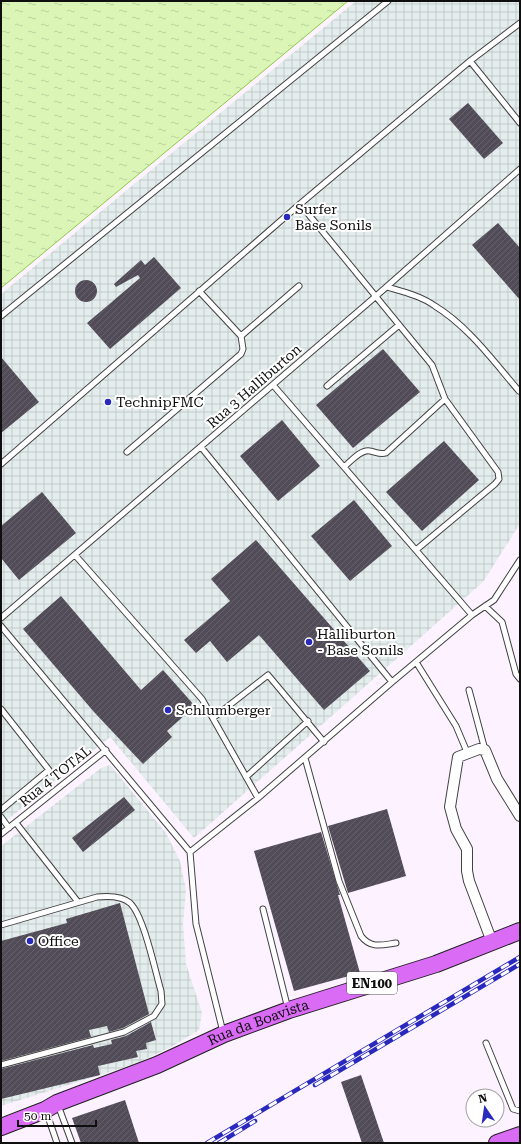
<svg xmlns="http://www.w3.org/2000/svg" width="521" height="1144" viewBox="0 0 521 1144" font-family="'Roboto Serif',serif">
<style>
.industrial{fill:url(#industrial-grid)}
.water{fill:url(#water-ripples);stroke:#8dcb40}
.building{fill:url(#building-hatch)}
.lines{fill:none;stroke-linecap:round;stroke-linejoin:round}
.service-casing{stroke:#424242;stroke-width:7}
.minor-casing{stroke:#424242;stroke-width:12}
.primary-casing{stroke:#202020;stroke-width:18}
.service{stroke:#fff;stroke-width:5}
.minor{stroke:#fff;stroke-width:10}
.primary{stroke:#da6bf5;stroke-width:16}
.rail-casing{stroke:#292abd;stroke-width:4.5}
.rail{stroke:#fff;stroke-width:3;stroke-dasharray:9;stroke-linecap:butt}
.poi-dot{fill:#292abd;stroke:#fff;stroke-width:1.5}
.labels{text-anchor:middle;stroke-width:4;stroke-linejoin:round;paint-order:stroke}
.shield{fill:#fff;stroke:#575757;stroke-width:1}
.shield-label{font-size:13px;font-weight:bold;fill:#0f0f0f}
.poi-label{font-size:14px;fill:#0f0f0f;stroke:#fff;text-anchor:start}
.street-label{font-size:14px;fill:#0f0f0f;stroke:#fff}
</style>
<defs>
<pattern id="industrial-grid" width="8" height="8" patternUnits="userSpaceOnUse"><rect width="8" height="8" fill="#e4eded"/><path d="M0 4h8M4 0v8" fill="none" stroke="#c2caca"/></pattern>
<pattern id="water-ripples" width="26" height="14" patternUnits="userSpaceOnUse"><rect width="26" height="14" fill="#dbf5b7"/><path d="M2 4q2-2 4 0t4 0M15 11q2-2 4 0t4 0" fill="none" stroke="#bbd19c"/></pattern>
<pattern id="building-hatch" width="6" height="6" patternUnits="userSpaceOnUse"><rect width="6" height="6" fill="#514c58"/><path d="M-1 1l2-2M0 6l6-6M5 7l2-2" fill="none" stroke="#65616b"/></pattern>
</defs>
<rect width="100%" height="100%" fill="#fdf2ff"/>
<path class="industrial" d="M 356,1 L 520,1 L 519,525 L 483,582 L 194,838 L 110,737 L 1,825 L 1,294 Z
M 110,765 L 166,833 L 180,861 L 186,890 L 183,924 L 186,964 L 202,1013 L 199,1030 L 171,1047 L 135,1064 L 1,1106 L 1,846 L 101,768 Z"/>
<path class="water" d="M 1,1 L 348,1 L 1,288 Z"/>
<path class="building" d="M 468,103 L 503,143 L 484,159 L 449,119 Z
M 498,223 L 520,248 L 520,300 L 472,245 Z
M 154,257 L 181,288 L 110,349 L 87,323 L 140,278 L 138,275 L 116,287 L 114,284 L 141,260 L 145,265 Z
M75 291a11 11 0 1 1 22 0a11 11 0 1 1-22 0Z
M 383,349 L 420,392 L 353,448 L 316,405 Z
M 1,357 L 39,402 L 1,433 Z
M 282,420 L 320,466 L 278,501 L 240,456 Z
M 444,441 L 479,480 L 422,531 L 386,492 Z
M 42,492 L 76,533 L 19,580 L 1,558 L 1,526 Z
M 354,500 L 392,546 L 350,581 L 311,536 Z
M 256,540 L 370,671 L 324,710 L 259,635 L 227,662 L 210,641 L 196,653 L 184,640 L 230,601 L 211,579 Z
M 61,596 L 141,690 L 163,670 L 195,706 L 167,731 L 172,737 L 143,764 L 94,712 L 23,629 Z
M 124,797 L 135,810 L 83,852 L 72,838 Z
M 387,809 L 406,876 L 348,893 L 328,826 Z
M 321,832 L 340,895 L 338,895 L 360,973 L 294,991 L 254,851 Z
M 120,903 L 149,1014 L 123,1028 L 109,1032 L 107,1026 L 89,1030 L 91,1037 L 1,1061 L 1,941 L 67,923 L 66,919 Z
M 151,1022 L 156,1040 L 146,1043 L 147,1049 L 136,1051 L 138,1057 L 98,1066 L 100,1075 L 1,1099 L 1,1069 L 93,1045 L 94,1048 L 112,1044 L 111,1040 L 126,1036 Z
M 361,1075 L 384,1143 L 362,1143 L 341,1082 Z
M 125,1100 L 139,1143 L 81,1143 L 72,1118 Z"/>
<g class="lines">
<defs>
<path id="service" d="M 470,61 L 520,123
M 300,204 L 432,365 L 445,399 L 498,472 L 499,479 L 495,484 L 416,550
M 387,287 C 404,292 421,296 435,306 C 469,327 494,362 519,391
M 199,291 L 241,336
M 1,316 L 388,1
M 273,385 L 472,615
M 327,386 L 399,325
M 201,447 L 392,682
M 127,452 L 241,354 L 243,349 L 241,336 L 299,286
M 1,464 L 300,204 L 470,61 L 520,23
M 344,467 C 351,461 361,449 370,451 C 376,452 380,455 386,453 L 445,399
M 75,555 L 202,699 L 258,798
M 485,606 L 502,622 L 516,674 L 520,679
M 1,618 L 375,297 L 520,169
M 1,626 L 190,852 L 258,798 L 392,682 L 472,615 L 494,600 L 520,560
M 416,662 L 456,726 L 467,752
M 469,690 L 485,750
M 1,709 L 49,770 L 1,810
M 213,718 L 268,675 L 324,742
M 305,758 L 339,881 L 361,936 C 371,949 382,945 396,943
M 246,777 L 308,721
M 1,817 L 9,828
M 16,823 L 78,902
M 1,834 L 106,750
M 190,852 L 196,924 L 223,1032
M 263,909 L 288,1009
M 1,925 L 97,897 C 107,896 122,896 130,903 C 144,916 155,971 161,991 L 162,1004 L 154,1016 L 124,1032 L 1,1065
M 486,1043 L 513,1109 L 520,1111
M 58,1105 L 72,1143
M 46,1111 L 57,1143"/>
<path id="minor" d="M 492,942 L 469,881 L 467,871 L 467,849 L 456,829 L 450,807 L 458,757 L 479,749 L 485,750 L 497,779 L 520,816"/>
<g id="primary">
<path id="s1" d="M 1,1127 L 45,1110 L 57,1103 L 157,1065 L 224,1034 L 289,1010 L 436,964 L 520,931"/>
<path d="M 497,1143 L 520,1135"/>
</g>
</defs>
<use href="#service" class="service-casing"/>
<use href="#minor" class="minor-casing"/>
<use href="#primary" class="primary-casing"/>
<use href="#service" class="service"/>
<use href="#minor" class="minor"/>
<use href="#primary" class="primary"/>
<defs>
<path id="rail" d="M 315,1085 L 520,964
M 207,1143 L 520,957
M 219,1143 L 255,1121"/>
</defs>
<use href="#rail" class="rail-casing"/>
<use href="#rail" class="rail"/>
</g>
<g class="poi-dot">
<circle cx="287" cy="217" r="4"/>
<circle cx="108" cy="402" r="4"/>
<circle cx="309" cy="642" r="4"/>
<circle cx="168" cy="710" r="4"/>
<circle cx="30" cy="941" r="4"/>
</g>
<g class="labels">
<rect class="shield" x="347" y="972" width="50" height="22" rx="3"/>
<g class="shield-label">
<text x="372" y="988">EN100</text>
</g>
<g class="poi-label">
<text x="295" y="214">Surfer<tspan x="295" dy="16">Base Sonils</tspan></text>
<text x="116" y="407">TechnipFMC</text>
<text x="317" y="639">Halliburton<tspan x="317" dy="16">- Base Sonils</tspan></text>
<text x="176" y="715">Schlumberger</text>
<text x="38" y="946">Office</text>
</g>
<g class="street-label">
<text transform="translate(254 386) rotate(-41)" y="5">Rua 3 Halliburton</text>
<text transform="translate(55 776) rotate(-39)" y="5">Rua 4 TOTAL</text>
<text dy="5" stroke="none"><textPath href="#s1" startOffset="278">Rua da Boavista</textPath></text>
</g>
</g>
<rect width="521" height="1144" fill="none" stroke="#0f0f0f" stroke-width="4"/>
<g transform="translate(485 1108) rotate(347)"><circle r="19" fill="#ffffff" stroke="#9f9f9f"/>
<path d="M0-3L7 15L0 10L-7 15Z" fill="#292abd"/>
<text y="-6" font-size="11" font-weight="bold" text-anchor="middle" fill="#0f0f0f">N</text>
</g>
<path d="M18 1120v6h78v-6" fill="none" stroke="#0f0f0f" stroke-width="2"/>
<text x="24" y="1120" font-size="12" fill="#0f0f0f" stroke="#ffffff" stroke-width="3" paint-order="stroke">50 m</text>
</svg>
